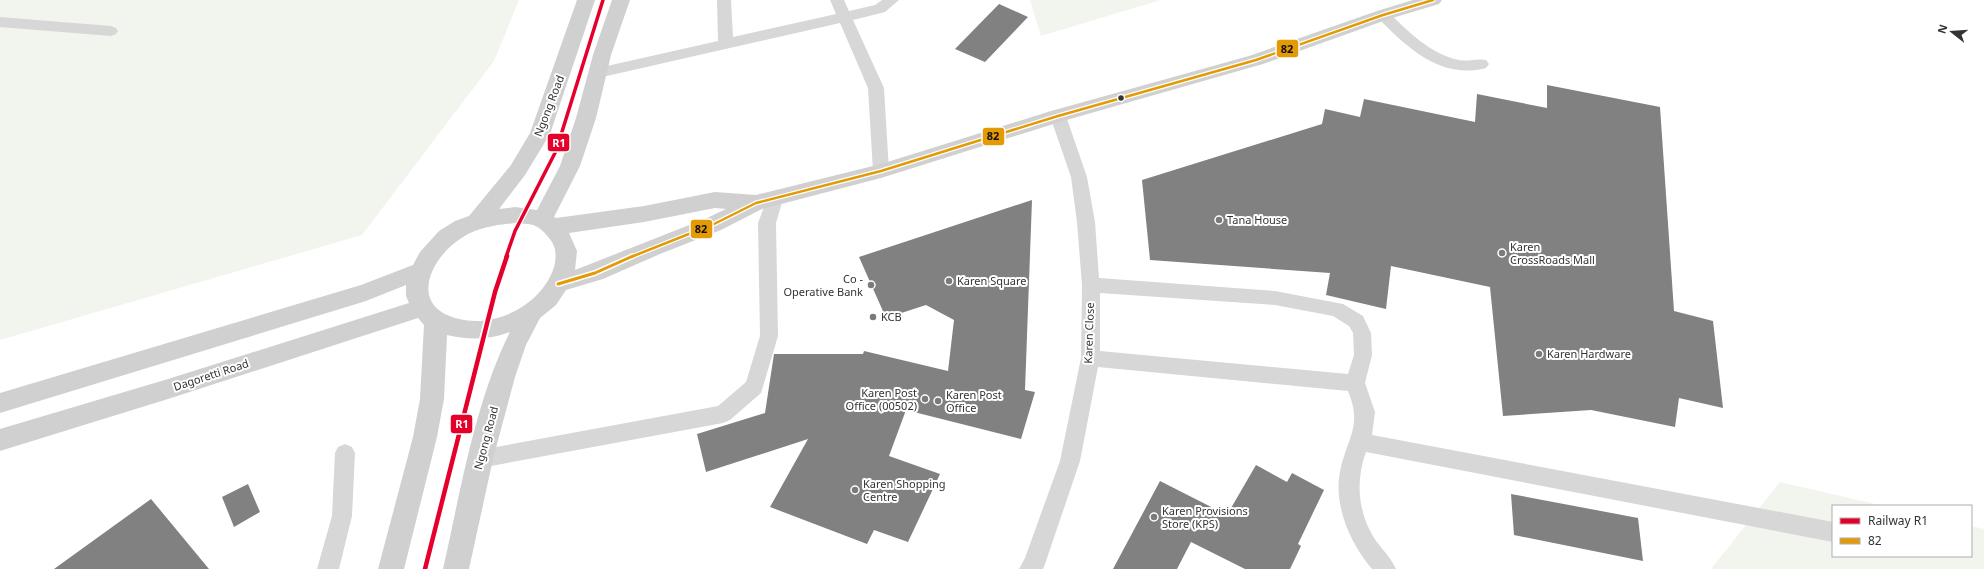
<svg xmlns="http://www.w3.org/2000/svg" width="1984" height="569" viewBox="0 0 1984 569" font-family="'Noto Sans',sans-serif">
<style>
.green{fill:#f1f5ed}
.building{fill:#818181}
.lines{fill:none;stroke-linecap:round;stroke-linejoin:round}
.service{fill:#d7d7d7;fill-rule:evenodd}
.secondary{fill:#d0d0d0;fill-rule:evenodd}
.bus-1-far1-casing{stroke:#fff;stroke-width:5}
.bus-1-casing{stroke:#fff;stroke-width:6}
.bus-1-far1{stroke:#e39a05;stroke-width:2.5}
.bus-1{stroke:#e39a05;stroke-width:3}
.rail-1-far1-casing{stroke:#fff;stroke-width:6}
.rail-1-casing{stroke:#fff;stroke-width:8}
.rail-1-far1{stroke:#e4002b;stroke-width:3.5}
.rail-1{stroke:#e4002b;stroke-width:4.5}
.bus-dot{fill:#333;stroke:#fff;stroke-width:1.5}
.poi-dot{fill:#7a7a7a;stroke:#fff;stroke-width:1.5}
.labels{text-anchor:middle;stroke-width:4;stroke-linejoin:round;paint-order:stroke}
.street-label{font-size:11px;fill:#333;stroke:#fff}
.poi-label{font-size:11px;fill:#333;stroke:#fff;text-anchor:start}
.line-badge{stroke:#fff;stroke-width:1.5}
.badge-label{font-size:11px;text-anchor:middle;font-weight:bold;fill:#fff}
.pale-badge-label{font-size:11px;text-anchor:middle;font-weight:bold;fill:#111}
</style>
<rect width="100%" height="100%" fill="#fff"/>
<path class="green" d="M 0,0 L 519,0 L 494,61 L 362,235 L 0,340 Z
M 1030,0 L 1161,0 L 1041,36 Z
M 1780,482 L 1884,506 L 1833,506 L 1833,556 L 1971,556 L 1971,526 L 1984,529 L 1984,569 L 1711,569 Z"/>
<path class="building" d="M 999,4 L 1028,17 L 985,62 L 955,49 Z
M 1547,85 L 1660,107 L 1674,311 L 1713,321 L 1723,408 L 1679,398 L 1675,427 L 1591,410 L 1503,416 L 1490,287 L 1391,266 L 1386,309 L 1326,295 L 1330,273 L 1150,260 L 1142,180 L 1322,124 L 1325,109 L 1360,117 L 1364,99 L 1475,122 L 1477,94 L 1547,108 Z
M 1032,200 L 1025,390 L 1035,392 L 1021,439 L 906,410 L 889,456 L 940,474 L 908,542 L 874,530 L 867,544 L 770,507 L 808,439 L 706,472 L 697,434 L 765,413 L 774,354 L 863,354 L 864,351 L 948,371 L 954,320 L 926,305 L 886,318 L 859,257 Z
M 1256,465 L 1287,482 L 1292,473 L 1324,490 L 1298,544 L 1301,546 L 1290,569 L 1245,569 L 1191,542 L 1177,569 L 1113,569 L 1160,481 L 1227,515 Z
M 248,484 L 260,512 L 234,527 L 222,497 Z
M 1511,494 L 1638,518 L 1643,561 L 1514,535 Z
M 151,499 L 209,569 L 54,569 Z"/>
<g class="lines">
<path class="service" d="M 717,0 L 731,0 L 733,37 L 836,14 L 830,0 L 844,0 L 849,11 L 875,5 L 882,0 L 899,0 L 885,12 L 853,20 L 884,88 L 889,171 L 887,175 L 881,177 L 875,175 L 873,171 L 868,88 L 840,23 L 598,78 L 593,77 L 590,73 L 593,69 L 598,68 L 718,41 Z
M 1383,10 L 1388,12 C 1408,31 1430,54 1459,60 C 1468,62 1477,58 1486,60 L 1489,64 L 1486,68 C 1442,80 1407,48 1378,18 L 1376,15 L 1378,12 Z
M 0,17 L 111,26 L 116,28 L 118,31 L 116,34 L 111,36 L 0,27 Z
M 1058,110 L 1064,112 L 1066,116 L 1087,177 L 1095,222 L 1099,278 L 1275,291 L 1343,304 L 1363,316 L 1371,333 L 1372,355 L 1365,383 L 1375,412 L 1372,435 L 1833,522 L 1833,542 L 1366,452 C 1355,482 1358,514 1376,541 C 1383,550 1391,558 1396,569 L 1372,569 C 1349,542 1332,502 1341,467 C 1349,435 1362,425 1348,391 L 1098,367 L 1080,461 L 1045,564 L 1043,569 L 1019,569 L 1025,558 L 1060,461 L 1081,358 L 1082,285 L 1077,222 L 1071,177 L 1050,116 L 1052,112 ZM 1100,293 L 1275,305 L 1333,316 L 1349,326 L 1353,333 L 1354,355 L 1348,374 L 1100,351 Z
M 775,193 L 781,194 L 783,199 L 776,223 L 778,336 L 761,393 L 730,420 L 723,423 L 480,468 L 473,465 L 470,459 L 473,453 L 480,450 L 718,406 L 746,382 L 760,336 L 758,223 L 769,194 Z
M 345,444 L 352,447 L 355,453 L 352,516 L 339,569 L 317,569 L 332,516 L 335,453 L 338,447 Z"/>
<path class="secondary" d="M 577,0 L 595,0 L 550,134 L 525,175 L 499,209 L 515,207 L 537,210 L 560,166 L 576,118 L 593,55 L 612,0 L 630,0 L 611,55 L 596,118 L 580,166 L 554,217 L 556,218 L 644,206 L 715,192 L 756,195 L 881,164 L 1051,111 L 1249,56 L 1377,11 L 1413,0 L 1442,0 L 1439,4 L 1389,19 L 1263,64 L 1063,121 L 881,178 L 762,209 L 721,230 L 660,254 L 603,279 L 566,290 L 556,305 L 540,318 L 526,345 L 515,377 L 493,459 L 469,569 L 443,569 C 460,494 475,401 510,332 C 488,340 469,340 447,335 L 444,399 L 437,437 L 404,569 L 378,569 L 413,437 L 420,399 L 424,325 L 418,318 L 168,399 L 0,451 L 0,429 L 168,379 L 409,303 L 406,296 L 406,285 L 366,301 L 0,413 L 0,393 L 361,285 L 413,265 L 420,252 L 439,231 L 455,221 L 469,216 L 511,165 L 530,133 ZM 715,208 L 726,209 L 707,218 L 575,270 L 577,251 L 569,233 L 644,222 ZM 515,223 C 521,224 527,223 533,225 C 540,227 545,233 549,238 C 557,247 557,259 553,270 C 540,305 496,328 459,319 C 407,307 430,257 463,237 C 479,227 497,225 515,223 Z"/>
<defs>
<path id="bus-1-far1" d="M 631,257 L 714,224 L 756,203 L 881,171 L 1058,116 L 1256,60 L 1383,15 L 1433,0"/>
<path id="bus-1" d="M 558,284 L 595,273 L 633,256"/>
</defs>
<use href="#bus-1-far1" class="bus-1-far1-casing"/>
<use href="#bus-1" class="bus-1-casing"/>
<use href="#bus-1-far1" class="bus-1-far1"/>
<use href="#bus-1" class="bus-1"/>
<defs>
<path id="rail-1-far1" d="M 506,257 L 515,231 L 556,151 L 603,0"/>
<path id="rail-1" d="M 425,569 L 495,292 L 507,256"/>
</defs>
<use href="#rail-1-far1" class="rail-1-far1-casing"/>
<use href="#rail-1" class="rail-1-casing"/>
<use href="#rail-1-far1" class="rail-1-far1"/>
<use href="#rail-1" class="rail-1"/>
</g>
<circle class="bus-dot" cx="1121" cy="98" r="3.5"/>
<g class="poi-dot">
<circle cx="1219" cy="220" r="4"/>
<circle cx="1502" cy="253" r="4"/>
<circle cx="949" cy="281" r="4"/>
<circle cx="871" cy="285" r="4"/>
<circle cx="873" cy="317" r="4"/>
<circle cx="1539" cy="354" r="4"/>
<circle cx="925" cy="399" r="4"/>
<circle cx="938" cy="401" r="4"/>
<circle cx="855" cy="490" r="4"/>
<circle cx="1154" cy="517" r="4"/>
</g>
<g class="labels">
<g class="street-label">
<text transform="translate(549 106) rotate(-69)" y="4">Ngong Road</text>
<text transform="translate(1089 333) rotate(-88)" y="4">Karen Close</text>
<text transform="translate(211 375) rotate(-18)" y="4">Dagoretti Road</text>
<text transform="translate(486 438) rotate(-75)" y="4">Ngong Road</text>
</g>
<g class="poi-label">
<text x="1227" y="224">Tana House</text>
<text x="1510" y="251">Karen<tspan x="1510" dy="13">CrossRoads Mall</tspan></text>
<text x="863" y="283" text-anchor="end">Co -<tspan x="863" dy="13">Operative Bank</tspan></text>
<text x="957" y="285">Karen Square</text>
<text x="881" y="321">KCB</text>
<text x="1547" y="358">Karen Hardware</text>
<text x="917" y="397" text-anchor="end">Karen Post<tspan x="917" dy="13">Office (00502)</tspan></text>
<text x="946" y="399">Karen Post<tspan x="946" dy="13">Office</tspan></text>
<text x="863" y="488">Karen Shopping<tspan x="863" dy="13">Centre</tspan></text>
<text x="1162" y="515">Karen Provisions<tspan x="1162" dy="13">Store (KPS)</tspan></text>
</g>
</g>
<g class="line-badge">
<rect x="1276" y="39" width="23" height="19" rx="4" fill="#e39a05"/>
<rect x="982" y="127" width="23" height="19" rx="4" fill="#e39a05"/>
<rect x="547" y="133" width="23" height="19" rx="4" fill="#e4002b"/>
<rect x="690" y="219" width="23" height="20" rx="4" fill="#e39a05"/>
<rect x="450" y="414" width="23" height="20" rx="4" fill="#e4002b"/>
</g>
<g class="badge-label">
<text x="559" y="147">R1</text>
<text x="462" y="428">R1</text>
</g>
<g class="pale-badge-label">
<text x="1287" y="53">82</text>
<text x="993" y="140">82</text>
<text x="701" y="233">82</text>
</g>
<rect x="1832" y="505" width="140" height="52" fill="#ffffff" stroke="#adadad"/>
<rect x="1840" y="518" width="20" height="6" fill="#e4002b" stroke="#adadad"/>
<text x="1868" y="525" font-size="12" fill="#333333">Railway R1</text>
<rect x="1840" y="538" width="20" height="6" fill="#e39a05" stroke="#adadad"/>
<text x="1868" y="545" font-size="12" fill="#333333">82</text>
<g transform="translate(1952 32) rotate(287)" stroke="#ffffff" stroke-width="3" paint-order="stroke">
<path d="M0-3L7 15L0 10L-7 15Z" fill="#333333"/>
<text y="-6" font-size="11" font-weight="bold" text-anchor="middle" fill="#333333">N</text>
</g>
</svg>
